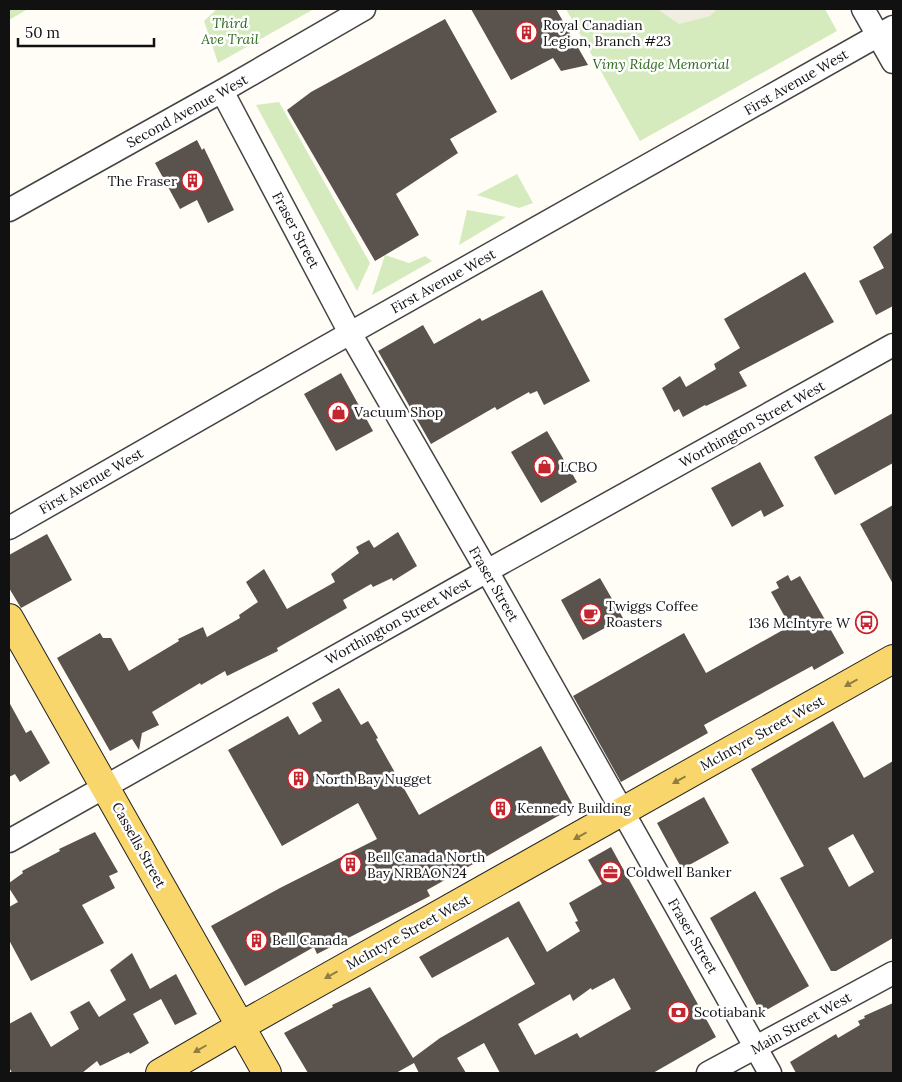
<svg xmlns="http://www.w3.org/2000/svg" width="902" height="1082" viewBox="0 0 902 1082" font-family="Lora,serif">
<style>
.green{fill:#d5ebbd}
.plaza{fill:#f1ede2}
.building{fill:#5a524d;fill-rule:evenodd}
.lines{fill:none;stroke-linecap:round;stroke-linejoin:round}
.minor-casing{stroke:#444;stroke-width:25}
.major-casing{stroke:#222;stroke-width:30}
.minor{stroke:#fff;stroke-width:22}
.major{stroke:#f9d66b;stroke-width:28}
.oneway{fill:#917d42}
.labels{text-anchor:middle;stroke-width:5;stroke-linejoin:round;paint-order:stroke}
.park-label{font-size:14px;font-style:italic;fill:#2f6b1f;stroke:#fff}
.poi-label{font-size:14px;fill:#111;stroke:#fff;text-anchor:start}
.street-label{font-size:14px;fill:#111;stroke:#fff}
</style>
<rect width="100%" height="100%" fill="#fffdf5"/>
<path class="green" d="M 9,9 L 28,9 L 9,20 Z
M 217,9 L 314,9 L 218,63 L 204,21 Z
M 566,9 L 825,9 L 837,31 L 640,141 Z
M 279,102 L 370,263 L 357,291 L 256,105 Z
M 517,174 L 533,203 L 519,208 L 477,195 Z
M 467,210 L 506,217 L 459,245 Z
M 385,255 L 409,263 L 425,256 L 432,261 L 372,295 Z"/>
<path class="plaza" d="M 657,9 L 717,9 L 710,16 L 679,24 Z"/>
<path class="building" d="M 471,9 L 556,9 L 588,65 L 561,71 L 553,58 L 511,80 Z
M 445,19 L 497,112 L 450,139 L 458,153 L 396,194 L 419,235 L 375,261 L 287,110 L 311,92 Z
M 197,140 L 202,150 L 204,148 L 234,210 L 208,223 L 197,200 L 180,209 L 155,163 Z
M 893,232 L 893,306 L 876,315 L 859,281 L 884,268 L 873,247 Z
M 805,272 L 834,322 L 739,372 L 747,386 L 706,406 L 705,405 L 683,417 L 679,409 L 674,412 L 662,388 L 680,376 L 686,387 L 716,369 L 714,364 L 740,348 L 724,319 Z
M 542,290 L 590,381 L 544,405 L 537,391 L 530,394 L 529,392 L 497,410 L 495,407 L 431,444 L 378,351 L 423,325 L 434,344 L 480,318 L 482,321 Z
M 341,373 L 373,431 L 336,451 L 304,394 Z
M 893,413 L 893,463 L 835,495 L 814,457 Z
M 547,431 L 577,482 L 541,503 L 511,452 Z
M 760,462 L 784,506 L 764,517 L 761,510 L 732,527 L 711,488 Z
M 893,505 L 893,584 L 860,524 Z
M 398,532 L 417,566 L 393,581 L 392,578 L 373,587 L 371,584 L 343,600 L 347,608 L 277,648 L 278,651 L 227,676 L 225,671 L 201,685 L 200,683 L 152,712 L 159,725 L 142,733 L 139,750 L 132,739 L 110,751 L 57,658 L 100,633 L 103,638 L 111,638 L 129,671 L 179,641 L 178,639 L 203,627 L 207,637 L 240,618 L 239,615 L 258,602 L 246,582 L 264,569 L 287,609 L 335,582 L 331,574 L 359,553 L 356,547 L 369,540 L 374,548 Z
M 47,534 L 72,580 L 21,608 L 9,588 L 9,555 Z
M 788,575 L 791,581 L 800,576 L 844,653 L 814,670 L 812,666 L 704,725 L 708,733 L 621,782 L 573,696 L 684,633 L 706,673 L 790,626 L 771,592 L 779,588 L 776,582 Z
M 600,578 L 623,618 L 583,640 L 561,600 Z
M 339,688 L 361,725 L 368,721 L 378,738 L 376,739 L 419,815 L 541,746 L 574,807 L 427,890 L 430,896 L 317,954 L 314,947 L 245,986 L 211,926 L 280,888 L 377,839 L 358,803 L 282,846 L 228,750 L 288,716 L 299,735 L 322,721 L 312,703 Z
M 9,702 L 26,733 L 31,730 L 50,763 L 20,782 L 15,774 L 9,777 Z
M 833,721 L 864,778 L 893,761 L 893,938 L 836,971 L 831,971 L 780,878 L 804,866 L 751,769 ZM 853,834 L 874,872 L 849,887 L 828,848 Z
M 704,797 L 729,843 L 682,869 L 657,823 Z
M 95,832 L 118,872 L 109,876 L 115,888 L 82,905 L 104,943 L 31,981 L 9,940 L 9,907 L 18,902 L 9,888 L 9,883 L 23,873 L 22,871 L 60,851 L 59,849 Z
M 611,847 L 716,1037 L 653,1073 L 500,1073 L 484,1043 L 457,1058 L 466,1073 L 419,1073 L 414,1063 L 396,1073 L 308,1073 L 284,1033 L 333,1007 L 332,1005 L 370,987 L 413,1058 L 440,1038 L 535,984 L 508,937 L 432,978 L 419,957 L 519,901 L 547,952 L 580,931 L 575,922 L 578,921 L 569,903 L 602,884 L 588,860 ZM 614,978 L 631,1009 L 580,1038 L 577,1033 L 535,1055 L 518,1024 L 570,994 L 573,1001 L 591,988 L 592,990 Z
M 755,891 L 809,986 L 761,1013 L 710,918 Z
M 132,953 L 150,989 L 176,974 L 197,1014 L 175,1025 L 161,999 L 133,1014 L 149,1043 L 130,1054 L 129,1052 L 100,1066 L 97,1061 L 82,1073 L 12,1073 L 9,1067 L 9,1024 L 31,1012 L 51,1047 L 79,1029 L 70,1012 L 89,1001 L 99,1017 L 126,1000 L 110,970 Z
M 893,1003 L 893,1073 L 796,1073 L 790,1062 L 836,1034 L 838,1038 L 860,1025 L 858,1021 L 865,1018 L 864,1016 Z"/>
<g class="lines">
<defs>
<path id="minor" d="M 863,9 L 893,62
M 222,91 L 350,333 L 487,571 L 770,1073
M 9,210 L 222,91 L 364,9
M 9,528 L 322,349 L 893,27
M 9,841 L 487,571 L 893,345
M 708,1073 L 893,973"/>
<path id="major" d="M 9,618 L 267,1073
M 160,1073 L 241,1026 L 893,659"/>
</defs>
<use href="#minor" class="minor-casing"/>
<use href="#major" class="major-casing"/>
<use href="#minor" class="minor"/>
<use href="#major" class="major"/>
</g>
<defs><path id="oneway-solid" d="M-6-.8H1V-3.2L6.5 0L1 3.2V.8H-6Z" transform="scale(1.25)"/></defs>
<g class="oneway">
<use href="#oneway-solid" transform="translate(851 683) rotate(151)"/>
<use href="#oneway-solid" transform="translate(679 780) rotate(151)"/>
<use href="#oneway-solid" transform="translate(580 836) rotate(151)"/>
<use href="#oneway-solid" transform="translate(331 975) rotate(151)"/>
<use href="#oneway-solid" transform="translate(200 1049) rotate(150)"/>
</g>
<defs>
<symbol id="building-ring" viewBox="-11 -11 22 22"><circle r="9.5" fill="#fff" stroke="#c4262e" stroke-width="1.5"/><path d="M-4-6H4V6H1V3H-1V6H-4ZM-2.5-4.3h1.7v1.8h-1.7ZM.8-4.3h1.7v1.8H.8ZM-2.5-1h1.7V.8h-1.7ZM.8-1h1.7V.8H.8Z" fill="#c4262e"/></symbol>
<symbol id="shop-ring" viewBox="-11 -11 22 22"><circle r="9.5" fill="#fff" stroke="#c4262e" stroke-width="1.5"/><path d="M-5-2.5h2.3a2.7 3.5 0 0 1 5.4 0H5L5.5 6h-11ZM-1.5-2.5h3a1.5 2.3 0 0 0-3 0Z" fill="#c4262e"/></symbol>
<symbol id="cafe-ring" viewBox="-11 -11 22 22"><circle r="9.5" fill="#fff" stroke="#c4262e" stroke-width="1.5"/><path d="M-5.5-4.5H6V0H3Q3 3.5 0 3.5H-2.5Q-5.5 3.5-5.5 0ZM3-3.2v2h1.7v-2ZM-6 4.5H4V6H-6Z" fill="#c4262e"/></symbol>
<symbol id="bus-ring" viewBox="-11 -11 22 22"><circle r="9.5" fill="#fff" stroke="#c4262e" stroke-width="1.5"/><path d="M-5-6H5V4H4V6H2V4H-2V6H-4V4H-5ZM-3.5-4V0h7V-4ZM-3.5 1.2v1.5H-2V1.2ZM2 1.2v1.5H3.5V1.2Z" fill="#c4262e"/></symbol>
<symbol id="office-ring" viewBox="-11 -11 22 22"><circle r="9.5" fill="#fff" stroke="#c4262e" stroke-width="1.5"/><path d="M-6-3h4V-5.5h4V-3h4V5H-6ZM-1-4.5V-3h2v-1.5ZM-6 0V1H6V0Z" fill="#c4262e"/></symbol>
<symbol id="bank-ring" viewBox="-11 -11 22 22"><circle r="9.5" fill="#fff" stroke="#c4262e" stroke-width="1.5"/><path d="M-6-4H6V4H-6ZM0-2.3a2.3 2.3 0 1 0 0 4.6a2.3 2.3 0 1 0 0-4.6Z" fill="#c4262e"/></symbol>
</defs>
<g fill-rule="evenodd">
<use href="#building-ring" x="514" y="20" width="25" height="25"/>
<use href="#building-ring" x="180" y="168" width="25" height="25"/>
<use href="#shop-ring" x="326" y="400" width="25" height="25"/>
<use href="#shop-ring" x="532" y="454" width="25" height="25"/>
<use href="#cafe-ring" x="578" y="602" width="25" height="25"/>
<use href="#bus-ring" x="854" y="610" width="25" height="25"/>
<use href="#building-ring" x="286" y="766" width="25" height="25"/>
<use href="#building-ring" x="488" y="796" width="25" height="25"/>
<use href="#building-ring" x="338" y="852" width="25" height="25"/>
<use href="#office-ring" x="598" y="860" width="25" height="25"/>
<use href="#building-ring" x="244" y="928" width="25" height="25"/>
<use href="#bank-ring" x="666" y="1000" width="25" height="25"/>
</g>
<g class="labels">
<g class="park-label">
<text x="230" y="28">Third<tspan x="230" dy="16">Ave Trail</tspan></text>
<text x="661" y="69">Vimy Ridge Memorial</text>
</g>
<g class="poi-label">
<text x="543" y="30">Royal Canadian<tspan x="543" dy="16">Legion, Branch #23</tspan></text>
<text x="177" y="186" text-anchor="end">The Fraser</text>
<text x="354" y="417">Vacuum Shop</text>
<text x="560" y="472">LCBO</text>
<text x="606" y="611">Twiggs Coffee<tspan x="606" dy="16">Roasters</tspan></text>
<text x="850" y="628" text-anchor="end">136 McIntyre W</text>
<text x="315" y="784">North Bay Nugget</text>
<text x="517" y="813">Kennedy Building</text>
<text x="367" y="862">Bell Canada North<tspan x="367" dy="16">Bay NRBAON24</tspan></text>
<text x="626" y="877">Coldwell Banker</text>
<text x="272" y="945">Bell Canada</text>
<text x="694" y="1017">Scotiabank</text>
</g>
<g class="street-label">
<text transform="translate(796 82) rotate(-30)" y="5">First Avenue West</text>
<text transform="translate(187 111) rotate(-29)" y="5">Second Avenue West</text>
<text transform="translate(296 230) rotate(62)" y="5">Fraser Street</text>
<text transform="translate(443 281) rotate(-29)" y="5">First Avenue West</text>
<text transform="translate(752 424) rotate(-29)" y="5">Worthington Street West</text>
<text transform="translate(91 481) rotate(-30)" y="5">First Avenue West</text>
<text transform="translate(494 584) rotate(60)" y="5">Fraser Street</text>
<text transform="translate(398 621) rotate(-29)" y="5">Worthington Street West</text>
<text transform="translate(762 733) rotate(-29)" y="5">McIntyre Street West</text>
<text transform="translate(139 845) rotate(61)" y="5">Cassells Street</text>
<text transform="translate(408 932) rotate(-29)" y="5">McIntyre Street West</text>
<text transform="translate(693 936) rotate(60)" y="5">Fraser Street</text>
<text transform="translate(801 1023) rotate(-29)" y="5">Main Street West</text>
</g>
</g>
<rect width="902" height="1082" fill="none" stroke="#111111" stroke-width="20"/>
<path d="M18 38v8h136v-8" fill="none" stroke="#111111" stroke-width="2.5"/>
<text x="25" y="38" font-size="15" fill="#111111" stroke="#ffffff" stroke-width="4" paint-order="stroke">50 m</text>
</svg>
